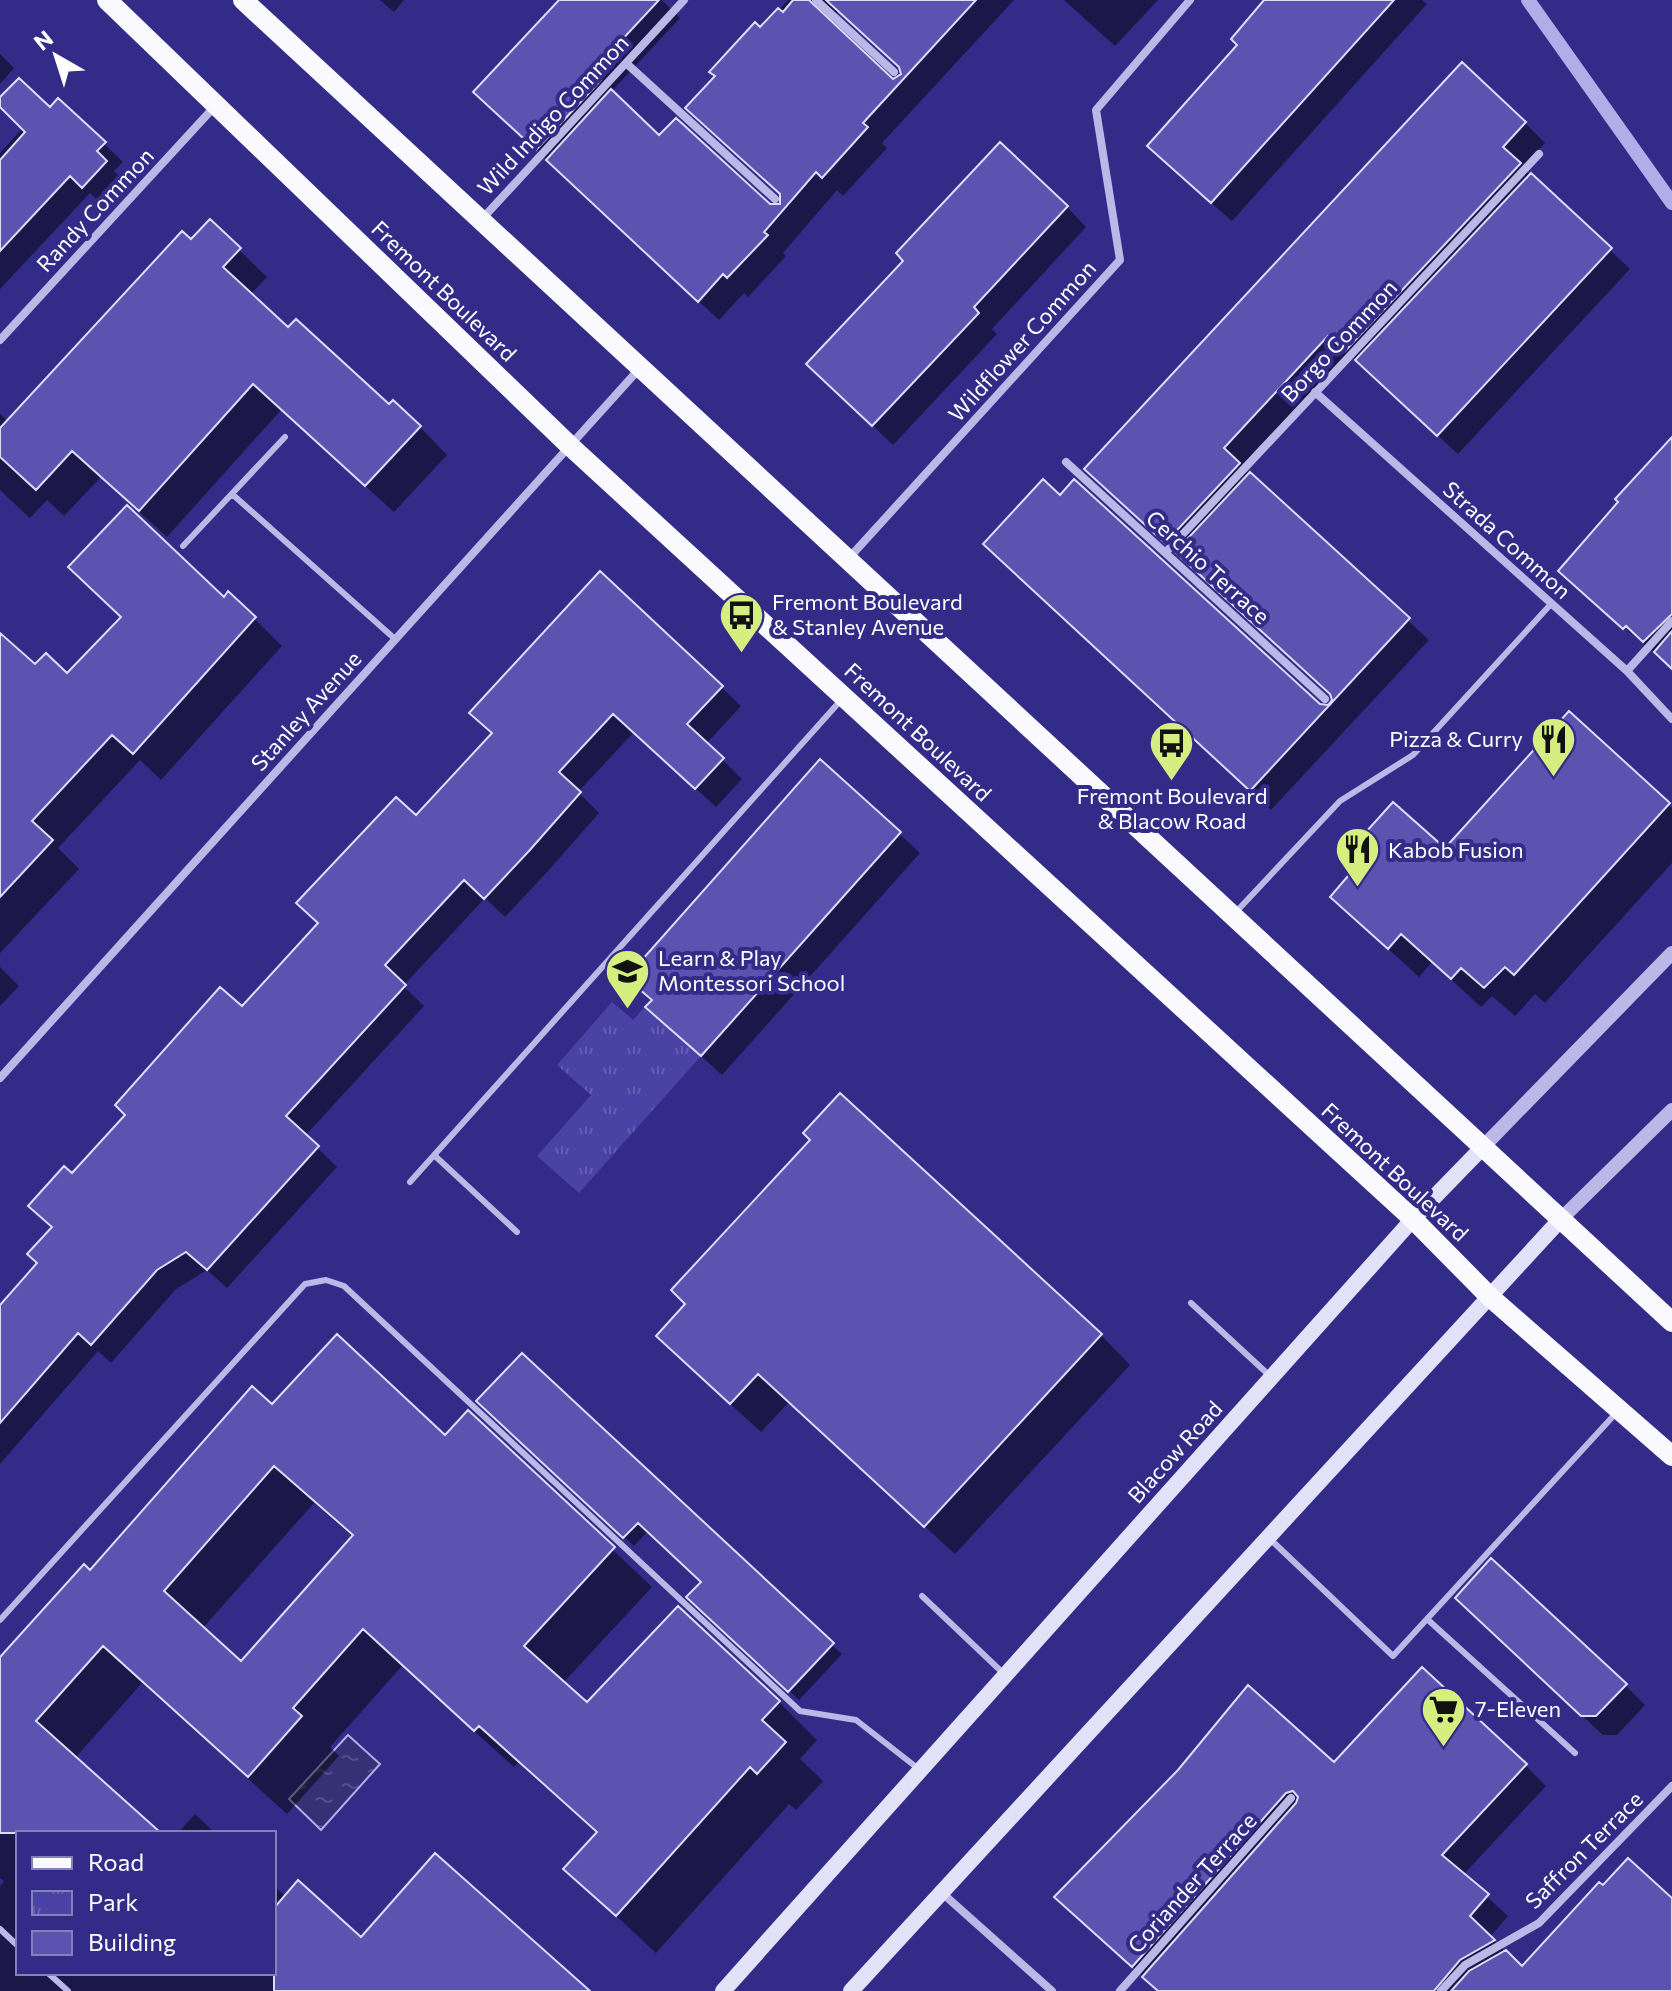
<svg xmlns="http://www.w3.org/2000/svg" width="1672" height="1991" viewBox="0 0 1672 1991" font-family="Commissioner,sans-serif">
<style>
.park{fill:url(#park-tufts)}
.water{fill:url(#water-ripples);stroke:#b0ade8;stroke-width:2}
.shadow{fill:#0007;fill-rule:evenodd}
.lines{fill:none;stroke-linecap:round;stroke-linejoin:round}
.stream{stroke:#b0ade8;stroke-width:14}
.building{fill:#5a53af;stroke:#dddbf7;stroke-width:2;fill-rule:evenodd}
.service{stroke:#bbb8e8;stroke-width:6}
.minor{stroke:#bbb8e8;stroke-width:8}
.tertiary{stroke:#bbb8e8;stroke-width:14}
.secondary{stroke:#e3e1f7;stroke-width:16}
.primary{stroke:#fafafe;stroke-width:20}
.labels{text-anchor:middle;stroke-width:8;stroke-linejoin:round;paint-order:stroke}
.street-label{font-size:22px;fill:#fff;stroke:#332b88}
.poi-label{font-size:22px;fill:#fff;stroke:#332b88;text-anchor:start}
</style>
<defs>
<pattern id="park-tufts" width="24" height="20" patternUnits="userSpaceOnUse" patternTransform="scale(2)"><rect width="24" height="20" fill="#4a43a6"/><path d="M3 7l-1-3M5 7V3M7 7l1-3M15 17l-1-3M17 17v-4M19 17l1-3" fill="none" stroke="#655fb3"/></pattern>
<pattern id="water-ripples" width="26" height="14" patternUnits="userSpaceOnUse" patternTransform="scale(2)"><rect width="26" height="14" fill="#363076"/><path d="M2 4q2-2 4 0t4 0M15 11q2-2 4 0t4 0" fill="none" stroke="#544f8b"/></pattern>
</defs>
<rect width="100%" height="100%" fill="#332b88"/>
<path class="park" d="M 612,1002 L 633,1020 L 645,1007 L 701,1056 L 579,1193 L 537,1156 L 591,1095 L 557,1065 Z"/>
<path class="water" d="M 348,1735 L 380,1764 L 321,1830 L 289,1799 Z"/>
<path class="shadow" d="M 380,0 L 404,0 L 394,12 Z
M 561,0 L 662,0 L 680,18 L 611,92 L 660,138 L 770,206 L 782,206 L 761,30 L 788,0 L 1014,0 L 882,143 L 887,148 L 843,196 L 837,190 L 783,253 L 786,256 L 748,297 L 744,293 L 719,320 L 496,112 ZM 840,12 L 901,68 L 900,79 L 888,79 L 830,25 L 829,16 Z
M 1064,0 L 1158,0 L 1115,46 Z
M 1274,0 L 1422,0 L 1427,4 L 1232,221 L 1169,166 L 1240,45 Z
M 0,54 L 14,68 L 0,84 Z
M 0,100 L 50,110 L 104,144 L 123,162 L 114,171 L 124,181 L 102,205 L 90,193 L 0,289 L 0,153 L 23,128 L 0,105 Z
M 1525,123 L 1545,143 L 1522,168 L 1630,269 L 1458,454 L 1349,354 L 1243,468 L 1429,640 L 1271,810 L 1005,564 L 1320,706 L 1332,706 L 1332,695 L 1107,489 Z
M 1067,207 L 1086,227 L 992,329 L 997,334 L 893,445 L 829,384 Z
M 210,222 L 267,277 L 250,295 L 288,330 L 420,427 L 447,455 L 394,512 L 281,410 L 167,537 L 101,477 L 64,516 L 47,500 L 30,518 L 0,490 L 0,414 L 9,422 Z
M 1672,447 L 1672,667 L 1580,591 Z
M 229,594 L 282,646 L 161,780 L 140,760 L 58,848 L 79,869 L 0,953 L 0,636 L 36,667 L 67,676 Z
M 721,687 L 741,706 L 706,744 L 742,779 L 716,807 L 634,732 L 578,792 L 599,813 L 548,871 L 505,917 L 485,898 L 403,986 L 424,1006 L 305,1136 L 337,1167 L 227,1288 L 207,1270 L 176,1289 L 111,1363 L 98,1351 L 0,1464 L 0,1308 L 39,1264 L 72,1176 L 242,1009 L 494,734 Z
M 1569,714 L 1672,808 L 1672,863 L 1545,1003 L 1535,994 L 1515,1016 L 1492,996 L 1481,1007 L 1432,962 L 1419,977 L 1332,897 L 1445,851 Z
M 821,762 L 920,853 L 722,1075 L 668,1026 L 653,1002 L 629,978 Z
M 0,967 L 19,986 L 0,1006 Z
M 1101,1335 L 1130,1365 L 955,1554 L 789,1402 L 761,1432 L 688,1365 Z
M 272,1406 L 445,1438 L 468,1413 L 652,1587 L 563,1683 L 587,1704 L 779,1702 L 817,1740 L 800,1759 L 823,1781 L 796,1810 L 789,1804 L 656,1953 L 566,1869 L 598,1834 L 518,1763 L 514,1767 L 402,1666 L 330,1747 L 339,1756 L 287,1814 L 142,1683 L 75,1758 L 158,1833 L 18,1833 L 18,1973 L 274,1973 L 274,1886 L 286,1897 L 361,1940 L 586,1991 L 0,1991 L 0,1886 L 4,1881 L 0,1878 L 0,1660 ZM 314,1503 L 353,1537 L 241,1664 L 202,1629 Z
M 489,1411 L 832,1645 L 842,1654 L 799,1700 L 699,1606 L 703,1582 L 648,1531 L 634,1546 Z
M 1477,1617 L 1625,1685 L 1645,1705 L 1617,1735 L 1603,1735 Z
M 1334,1764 L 1525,1765 L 1546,1786 L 1463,1875 L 1508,1916 L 1490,1937 L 1522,1969 L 1672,1901 L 1672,1991 L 1159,1991 L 1057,1897 Z
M 195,1814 L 215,1833 L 178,1833 Z"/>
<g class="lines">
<path class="stream" d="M 1528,0 L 1672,203"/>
</g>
<path class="building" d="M 559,0 L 659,0 L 592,72 L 601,80 L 536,150 L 473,92 Z
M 793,0 L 809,0 L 893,79 L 901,74 L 899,67 L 826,0 L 976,0 L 863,123 L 868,127 L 822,178 L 816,172 L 764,232 L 768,235 L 727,278 L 723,274 L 698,302 L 546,160 L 611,89 L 659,135 L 676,118 L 770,204 L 780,204 L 780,194 L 685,108 L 715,76 L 709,72 L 755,22 L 760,27 L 778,8 L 783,12 Z
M 1264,0 L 1394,0 L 1211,203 L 1147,146 L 1237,45 L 1231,39 Z
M 1462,62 L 1526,122 L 1503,147 L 1521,163 L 1345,351 L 1328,336 L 1224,448 L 1240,463 L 1165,543 L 1084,469 Z
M 19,78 L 50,107 L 58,98 L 106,142 L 97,151 L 107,161 L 82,188 L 70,176 L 0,251 L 0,160 L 25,132 L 0,107 L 0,97 Z
M 1000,142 L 1068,206 L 974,307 L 979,313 L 872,426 L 806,364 L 903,261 L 896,253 Z
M 1531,173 L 1612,248 L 1437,436 L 1355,360 Z
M 210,219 L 241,248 L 223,267 L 288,327 L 296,319 L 389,404 L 393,400 L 421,426 L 365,486 L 253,384 L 139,511 L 72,451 L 36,490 L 0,457 L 0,428 L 182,231 L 191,239 Z
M 1672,437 L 1672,614 L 1643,642 L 1626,626 L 1623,629 L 1558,571 L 1618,502 L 1615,499 Z
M 1250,472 L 1410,618 L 1250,791 L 983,544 L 1043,479 L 1060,495 L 1074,479 L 1320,704 L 1328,705 L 1332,700 L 1330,694 L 1175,552 Z
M 127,505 L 224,597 L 228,591 L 256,617 L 133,754 L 112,735 L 32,821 L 53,840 L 0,897 L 0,633 L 35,664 L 46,653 L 67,673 L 121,617 L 68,567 Z
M 600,571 L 723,686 L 687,724 L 724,758 L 695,789 L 613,714 L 559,772 L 581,792 L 529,851 L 484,899 L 464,880 L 385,965 L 406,985 L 286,1116 L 319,1146 L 207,1270 L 186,1252 L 157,1270 L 91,1345 L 78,1333 L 0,1423 L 0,1305 L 37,1263 L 27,1254 L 52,1227 L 28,1206 L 64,1166 L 72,1173 L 125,1115 L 115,1105 L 220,987 L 242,1006 L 318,923 L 296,903 L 396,797 L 416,815 L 492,733 L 469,713 Z
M 1672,631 L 1672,669 L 1654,652 Z
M 1569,711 L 1670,803 L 1514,975 L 1505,967 L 1484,988 L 1461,968 L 1451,979 L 1401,934 L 1388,949 L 1330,897 L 1360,862 L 1348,852 L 1393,802 L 1445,848 Z
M 820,759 L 901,832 L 701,1056 L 645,1007 L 652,1000 L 626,978 Z
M 840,1093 L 1102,1334 L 924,1527 L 758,1374 L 730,1404 L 656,1336 L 685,1304 L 671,1290 L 810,1140 L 803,1133 Z
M 337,1334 L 445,1435 L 468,1410 L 615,1547 L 524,1646 L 587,1702 L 678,1606 L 780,1701 L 762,1720 L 786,1742 L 757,1774 L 750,1767 L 616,1916 L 563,1869 L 597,1832 L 479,1726 L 474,1731 L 363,1629 L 293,1708 L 302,1716 L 248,1777 L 103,1646 L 36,1721 L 161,1833 L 0,1833 L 0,1657 L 84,1564 L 90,1570 L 252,1386 L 272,1404 ZM 274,1466 L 353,1535 L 241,1661 L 164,1591 Z
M 522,1353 L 834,1643 L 788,1692 L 686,1597 L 701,1582 L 638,1523 L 623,1538 L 476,1401 Z
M 1491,1558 L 1627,1684 L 1596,1716 L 1581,1716 L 1455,1598 Z
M 1422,1667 L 1527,1764 L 1442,1855 L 1489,1894 L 1470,1916 L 1495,1940 L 1460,1960 L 1434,1991 L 1158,1991 L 1142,1977 L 1296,1803 L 1298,1797 L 1293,1791 L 1286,1793 L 1132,1967 L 1054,1897 L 1178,1770 L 1248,1685 L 1334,1762 Z
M 435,1853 L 590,1991 L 274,1991 L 274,1908 L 298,1880 L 361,1937 Z
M 1628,1858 L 1672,1898 L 1672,1991 L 1451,1991 L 1469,1971 L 1506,1950 L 1522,1966 L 1599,1882 L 1603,1885 Z"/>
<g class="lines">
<path class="service" d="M 232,494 L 395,639
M 183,546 L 285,437
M 1235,913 L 1340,801 L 1413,755 L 1551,604
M 434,1155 L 517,1232
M 410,1182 L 842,699
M 1191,1303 L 1271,1377
M 1270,1539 L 1393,1656 L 1617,1412
M 922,1596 L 1003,1673
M 1427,1619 L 1575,1753
M 0,1620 L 305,1284 L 326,1280 L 344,1286 L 800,1711 L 856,1720 L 920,1770
M 0,1929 L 18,1946
M 48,1973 L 68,1991"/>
<path class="minor" d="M 816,0 L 894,72
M 626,63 L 775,199
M 482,219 L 684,0
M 0,340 L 216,105
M 1315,392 L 1627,671 L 1672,719
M 1066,462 L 1325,699
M 1166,552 L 1539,154
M 849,558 L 1120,260 L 1096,110 L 1190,0
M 1627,671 L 1672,621
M 0,1078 L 640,368
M 941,1892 L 1052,1991
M 1120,1991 L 1291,1798
M 1441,1991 L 1465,1965 L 1539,1923 L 1672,1786"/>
<path class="tertiary" d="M 1482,1148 L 1672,953
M 1560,1220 L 1672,1110"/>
<path class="secondary" d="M 723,1991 L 1413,1219 L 1482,1148
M 851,1991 L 1560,1220"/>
<path class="primary" d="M 107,0 L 569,445 L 1413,1219 L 1490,1297 L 1672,1456
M 243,0 L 1672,1322"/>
</g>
<defs>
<symbol id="bus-pin" viewBox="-11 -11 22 30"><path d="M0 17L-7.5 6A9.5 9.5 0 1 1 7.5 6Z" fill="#d4ee80" stroke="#332b88"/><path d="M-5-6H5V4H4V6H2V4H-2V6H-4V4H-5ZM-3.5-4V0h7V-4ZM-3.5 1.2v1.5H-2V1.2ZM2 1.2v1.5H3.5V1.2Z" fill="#111"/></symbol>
<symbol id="restaurant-pin" viewBox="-11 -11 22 30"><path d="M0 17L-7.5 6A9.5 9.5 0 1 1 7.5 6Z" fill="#d4ee80" stroke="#332b88"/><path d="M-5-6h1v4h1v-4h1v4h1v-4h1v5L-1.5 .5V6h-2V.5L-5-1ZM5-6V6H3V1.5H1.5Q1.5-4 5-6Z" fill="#111"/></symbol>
<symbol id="school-pin" viewBox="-11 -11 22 30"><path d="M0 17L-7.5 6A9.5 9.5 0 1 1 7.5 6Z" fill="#d4ee80" stroke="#332b88"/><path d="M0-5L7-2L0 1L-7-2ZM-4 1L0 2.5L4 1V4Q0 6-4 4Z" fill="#111"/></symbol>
<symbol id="supermarket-pin" viewBox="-11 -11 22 30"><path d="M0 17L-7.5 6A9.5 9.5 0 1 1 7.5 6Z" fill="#d4ee80" stroke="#332b88"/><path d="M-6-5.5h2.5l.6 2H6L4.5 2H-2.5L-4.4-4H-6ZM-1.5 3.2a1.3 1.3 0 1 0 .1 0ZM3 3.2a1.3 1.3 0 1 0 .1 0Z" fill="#111"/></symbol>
</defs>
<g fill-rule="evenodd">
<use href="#bus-pin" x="716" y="590" width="51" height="69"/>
<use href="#restaurant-pin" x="1528" y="714" width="51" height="69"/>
<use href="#bus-pin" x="1146" y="718" width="51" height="69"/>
<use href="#restaurant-pin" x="1332" y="824" width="51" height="69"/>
<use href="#school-pin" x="602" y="946" width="51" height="69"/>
<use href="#supermarket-pin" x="1418" y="1684" width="51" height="69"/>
</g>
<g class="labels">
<g class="street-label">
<text transform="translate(553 115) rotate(-47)" y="8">Wild Indigo Common</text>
<text transform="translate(95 210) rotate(-47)" y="8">Randy Common</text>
<text transform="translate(444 291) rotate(44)" y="8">Fremont Boulevard</text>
<text transform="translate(1022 341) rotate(-48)" y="8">Wildflower Common</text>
<text transform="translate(1339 341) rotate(-47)" y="8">Borgo Common</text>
<text transform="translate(1507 540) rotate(42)" y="8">Strada Common</text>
<text transform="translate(1208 567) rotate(42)" y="8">Cerchio Terrace</text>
<text transform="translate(306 711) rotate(-48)" y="8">Stanley Avenue</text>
<text transform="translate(918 732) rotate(43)" y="8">Fremont Boulevard</text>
<text transform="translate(1395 1172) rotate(43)" y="8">Fremont Boulevard</text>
<text transform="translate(1175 1452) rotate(-48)" y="8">Blacow Road</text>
<text transform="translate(1584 1850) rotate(-45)" y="8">Saffron Terrace</text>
<text transform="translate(1192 1883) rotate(-48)" y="8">Coriander Terrace</text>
</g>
<g class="poi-label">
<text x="772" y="610">Fremont Boulevard<tspan x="772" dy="25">&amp; Stanley Avenue</tspan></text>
<text x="1523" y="747" text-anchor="end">Pizza &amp; Curry</text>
<text x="1172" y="804" text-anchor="middle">Fremont Boulevard<tspan x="1172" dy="25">&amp; Blacow Road</tspan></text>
<text x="1388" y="858">Kabob Fusion</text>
<text x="658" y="966">Learn &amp; Play<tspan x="658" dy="25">Montessori School</tspan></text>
<text x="1475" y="1717">7-Eleven</text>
</g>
</g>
<rect x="16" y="1831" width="260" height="144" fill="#332b88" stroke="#8580b8" stroke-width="2"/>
<rect x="32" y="1857" width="40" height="12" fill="#fafafe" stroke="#8580b8" stroke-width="2"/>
<text x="88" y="1871" font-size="24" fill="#ffffff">Road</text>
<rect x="32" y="1891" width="40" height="24" fill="url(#park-tufts)" stroke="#8580b8" stroke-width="2"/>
<text x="88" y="1911" font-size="24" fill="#ffffff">Park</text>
<rect x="32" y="1931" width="40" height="24" fill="#5a53af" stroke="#8580b8" stroke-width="2"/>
<text x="88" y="1951" font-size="24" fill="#ffffff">Building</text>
<g transform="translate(56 56) rotate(321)" stroke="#332b88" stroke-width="6" paint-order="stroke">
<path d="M0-6L14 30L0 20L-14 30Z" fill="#ffffff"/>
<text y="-12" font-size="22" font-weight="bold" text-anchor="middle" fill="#ffffff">N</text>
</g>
</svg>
